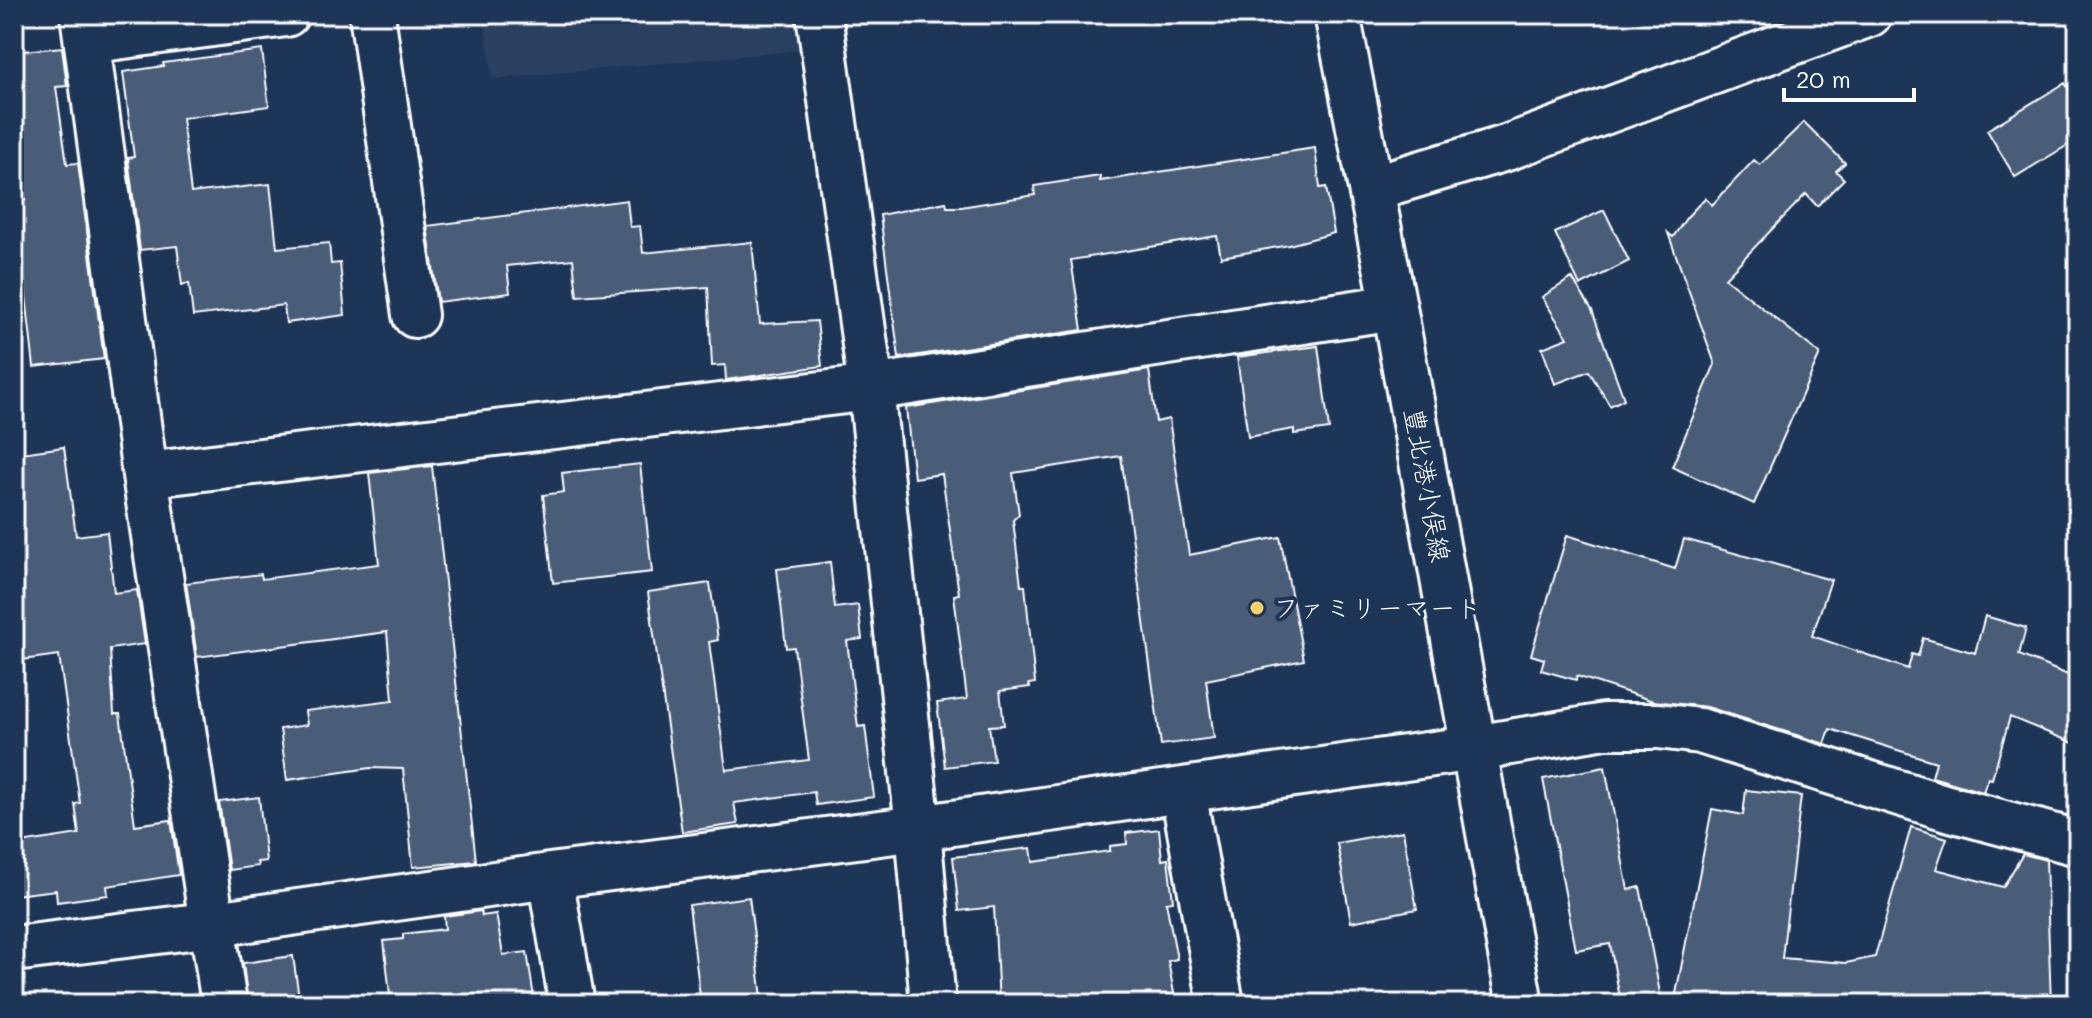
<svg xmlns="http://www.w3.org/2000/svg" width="2092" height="1018" viewBox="0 0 2092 1018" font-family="Mali,'Klee One',sans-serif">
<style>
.built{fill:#2a4161}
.building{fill:#4a5d79;stroke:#fff;stroke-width:2}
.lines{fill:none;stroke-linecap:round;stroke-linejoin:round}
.street-casing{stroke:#fff;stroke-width:50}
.secondary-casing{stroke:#fff;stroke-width:50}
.street{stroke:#1d3557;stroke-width:44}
.secondary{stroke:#1d3557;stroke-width:44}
.poi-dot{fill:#ffd166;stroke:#1d3557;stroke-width:3}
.labels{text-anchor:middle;stroke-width:8;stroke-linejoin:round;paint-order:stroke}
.street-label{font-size:26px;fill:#fff;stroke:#1d3557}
.poi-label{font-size:26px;fill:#fff;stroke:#1d3557;text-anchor:start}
</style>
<rect width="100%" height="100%" fill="#1d3557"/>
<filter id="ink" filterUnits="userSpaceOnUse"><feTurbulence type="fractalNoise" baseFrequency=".0125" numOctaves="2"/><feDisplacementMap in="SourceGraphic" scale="16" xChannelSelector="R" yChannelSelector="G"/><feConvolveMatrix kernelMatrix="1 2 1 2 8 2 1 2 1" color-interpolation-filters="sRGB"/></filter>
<g filter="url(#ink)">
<path class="built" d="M 483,14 L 808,14 L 812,49 L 493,79 Z"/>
<path class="building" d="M 62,47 L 67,86 L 56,87 L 67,164 L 78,163 L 104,359 L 34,367 L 23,270 L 14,272 L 14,201 L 25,200 L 14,120 L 14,52 Z
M 262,50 L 269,106 L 182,118 L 191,193 L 270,184 L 277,248 L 329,243 L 331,264 L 340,263 L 345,315 L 286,323 L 284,305 L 193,316 L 189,283 L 182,285 L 177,246 L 140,250 L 128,158 L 134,157 L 123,72 L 164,66 L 163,63 Z
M 2065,83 L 2078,104 L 2078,139 L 2015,177 L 1987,130 Z
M 1804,122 L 1845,163 L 1836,171 L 1844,179 L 1817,206 L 1806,194 L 1725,278 L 1820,354 L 1754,504 L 1672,467 L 1715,364 L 1668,233 L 1673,237 L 1687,217 L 1705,198 L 1712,205 L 1754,160 L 1760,165 Z
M 1315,148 L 1320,188 L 1326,187 L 1334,233 L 1289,245 L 1221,257 L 1217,236 L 1071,260 L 1082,330 L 899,358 L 880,215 L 946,202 L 947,207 L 961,207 L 1035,195 L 1034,186 L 1100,176 L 1100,181 Z
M 627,200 L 630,227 L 640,226 L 643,253 L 752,242 L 760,324 L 817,321 L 822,366 L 726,380 L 725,365 L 712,366 L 708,287 L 577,296 L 573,259 L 507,266 L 510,293 L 438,302 L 427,226 Z
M 1604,210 L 1629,261 L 1580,286 L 1555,233 Z
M 1572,278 L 1592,310 L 1624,399 L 1610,406 L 1589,371 L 1555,384 L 1542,348 L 1568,338 L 1542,297 Z
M 1318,346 L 1329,429 L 1294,434 L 1294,429 L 1248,437 L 1237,357 Z
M 1149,370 L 1156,422 L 1169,419 L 1189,555 L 1280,537 L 1304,660 L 1206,680 L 1214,738 L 1161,745 L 1121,456 L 1013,473 L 1019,514 L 1013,520 L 1021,586 L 1025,586 L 1035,683 L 1029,684 L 1030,687 L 1000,691 L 1004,725 L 989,726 L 994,761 L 945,767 L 937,703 L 967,699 L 954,595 L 959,594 L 942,474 L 914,478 L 906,408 Z
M 64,447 L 76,536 L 107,532 L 114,593 L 137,590 L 145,644 L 110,649 L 114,714 L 120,714 L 135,825 L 171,820 L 179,875 L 107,886 L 108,895 L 57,902 L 56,890 L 14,895 L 14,844 L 79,834 L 75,804 L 80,803 L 59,655 L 14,661 L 14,454 Z
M 640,464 L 652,572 L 553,583 L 543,495 L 564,492 L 562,473 Z
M 432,466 L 476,861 L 413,867 L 403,769 L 370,768 L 287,780 L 280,729 L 307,725 L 305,711 L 393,700 L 387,632 L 197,657 L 186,583 L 261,574 L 262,579 L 379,564 L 369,473 Z
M 1567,535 L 1675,569 L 1684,539 L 1831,580 L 1812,636 L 1908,669 L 1912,654 L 1918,656 L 1923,638 L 1975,653 L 1985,616 L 2026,628 L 2019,655 L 2078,679 L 2078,745 L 2010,717 L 1992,779 L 1988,778 L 1983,792 L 1932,777 L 1936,762 L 1830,729 L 1825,744 L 1707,707 L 1653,701 L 1577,676 L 1576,680 L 1541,670 L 1544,659 L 1531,655 Z
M 830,562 L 835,608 L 858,605 L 862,639 L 847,641 L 858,727 L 865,726 L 874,797 L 816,805 L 814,792 L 734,803 L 738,824 L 682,832 L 648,592 L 710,583 L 718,640 L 709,642 L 726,770 L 809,760 L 794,647 L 786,648 L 777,569 Z
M 1605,767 L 1628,890 L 1640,887 L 1662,1004 L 1621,1004 L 1610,944 L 1576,950 L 1543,779 Z
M 1746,790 L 1801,796 L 1782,958 L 1846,963 L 1875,957 L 1911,827 L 1947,838 L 1936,869 L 2003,887 L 2023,854 L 2046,860 L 2051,1004 L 1674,1004 L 1712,809 L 1743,815 Z
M 259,797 L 266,861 L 257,862 L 258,866 L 229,870 L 219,802 Z
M 1159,829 L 1162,860 L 1168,859 L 1173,901 L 1166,902 L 1177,959 L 1168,961 L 1176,1004 L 999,1004 L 994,907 L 959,911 L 953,857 L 1031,848 L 1033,862 L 1110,851 L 1110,846 L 1127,844 L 1126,833 Z
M 1403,831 L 1417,909 L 1351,922 L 1337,843 Z
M 749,897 L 762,997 L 701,1004 L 689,905 Z
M 481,911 L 482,916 L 496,914 L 503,955 L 527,952 L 535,1004 L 391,1004 L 384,941 L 403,939 L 403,934 L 445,929 L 444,916 Z
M 293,956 L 300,1004 L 248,1004 L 243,963 Z"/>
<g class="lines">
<defs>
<path id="street" d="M 83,14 L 145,475 L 224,1004
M 372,14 L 415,315
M 819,14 L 871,388 L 918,828 L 933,1004
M 87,41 L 286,14
M 145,475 L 871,388 L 1394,307
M 1475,748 L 1605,726 L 1658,726 L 1700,731 L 1944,807 L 2078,843
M 1183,791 L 1221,1004"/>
<path id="secondary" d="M 1337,14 L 1394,307 L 1520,1004
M 1372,188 L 1506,148 L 1869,14
M 550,876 L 572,1004
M 14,949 L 214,924 L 550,876 L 918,828 L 1475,748"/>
</defs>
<use href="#street" class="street-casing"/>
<use href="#secondary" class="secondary-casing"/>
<use href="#street" class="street"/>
<use href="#secondary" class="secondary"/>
</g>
</g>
<circle class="poi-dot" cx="1257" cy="608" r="8"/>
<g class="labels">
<g class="street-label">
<text transform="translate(1427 485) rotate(80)" y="9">豊北港小俣線</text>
</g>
<g class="poi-label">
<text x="1273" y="617">ファミリーマート</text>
</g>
</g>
<rect width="2092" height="1018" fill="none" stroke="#1d3557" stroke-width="48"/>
<rect x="24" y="24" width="2044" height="970" fill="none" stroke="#fff" stroke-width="3" filter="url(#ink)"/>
<path d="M1784 88v12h130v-12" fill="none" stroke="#ffffff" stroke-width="4"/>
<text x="1796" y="88" font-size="24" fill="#ffffff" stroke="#1d3557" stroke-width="6" paint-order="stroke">20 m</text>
</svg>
